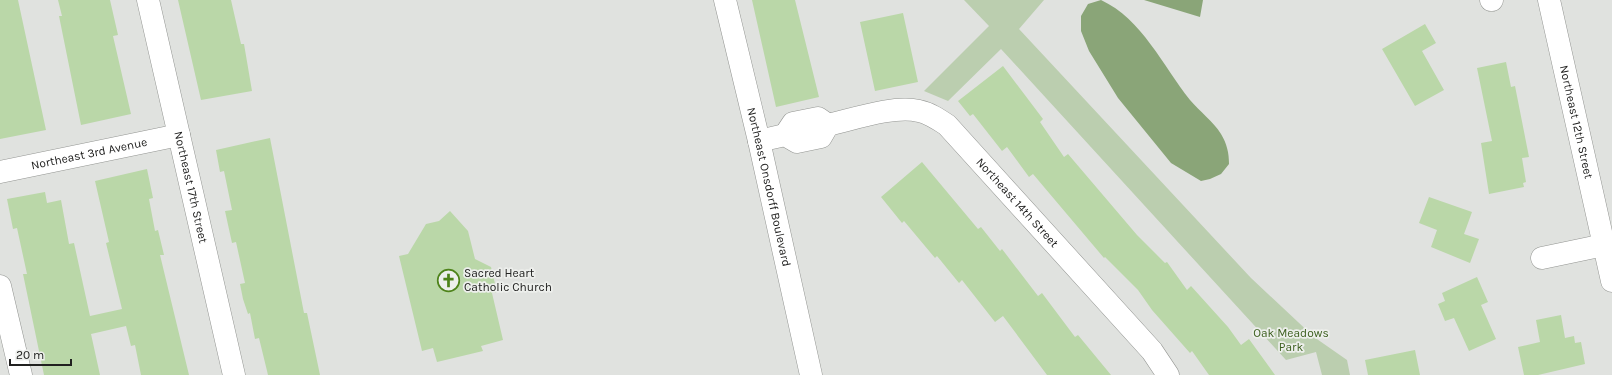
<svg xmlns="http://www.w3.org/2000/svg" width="1612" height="375" viewBox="0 0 1612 375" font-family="Karla,sans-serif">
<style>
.green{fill:#bbceaf}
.water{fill:#8aa578}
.building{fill:#bad7a8}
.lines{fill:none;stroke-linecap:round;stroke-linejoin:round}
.minor-casing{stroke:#939592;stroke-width:23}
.minor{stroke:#fff;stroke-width:22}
.labels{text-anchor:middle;stroke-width:3.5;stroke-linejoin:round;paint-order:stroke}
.street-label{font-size:12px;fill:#212120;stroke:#edefec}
.poi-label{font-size:12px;fill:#212120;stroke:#edefec;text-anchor:start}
.park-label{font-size:12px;fill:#3d6020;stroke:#edefec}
</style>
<rect width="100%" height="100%" fill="#e0e2df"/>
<path class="green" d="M 964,0 L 1044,0 L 1019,29 L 1251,278 L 1314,337 L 1347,360 L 1350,375 L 1322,375 L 1316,352 L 1286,360 L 1001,49 L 948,101 L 924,91 L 989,26 Z"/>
<path class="water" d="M 1101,0 C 1142,19 1163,66 1190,100 C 1200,112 1213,121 1221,134 C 1227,144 1229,153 1229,164 L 1221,174 L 1210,179 L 1201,181 L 1171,163 L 1118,98 L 1089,51 L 1081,31 L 1081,16 L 1088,4 Z
M 1144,0 L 1203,0 L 1200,17 Z"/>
<path class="building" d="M 0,0 L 18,0 L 46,130 L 0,139 Z
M 58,0 L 110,0 L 118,35 L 113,36 L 131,114 L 81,125 L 59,16 L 62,16 Z
M 178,0 L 231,0 L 241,44 L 244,44 L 252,91 L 201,100 Z
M 752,0 L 795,0 L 819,97 L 776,107 Z
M 903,13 L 918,82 L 875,91 L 860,22 Z
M 1425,24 L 1436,43 L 1422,51 L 1444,90 L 1415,106 L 1382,49 Z
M 1506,62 L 1511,87 L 1515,86 L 1529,157 L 1522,158 L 1526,182 L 1523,183 L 1524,187 L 1489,194 L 1481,143 L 1492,141 L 1477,68 Z
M 1003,66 L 1043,119 L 1040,122 L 1064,157 L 1068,154 L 1137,235 L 1165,263 L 1167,262 L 1187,290 L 1191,286 L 1228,327 L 1241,345 L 1249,339 L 1275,375 L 1209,375 L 1192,351 L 1190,353 L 1152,310 L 1138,290 L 1105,257 L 1104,258 L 1033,174 L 1029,177 L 1007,147 L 1002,151 L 973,114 L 970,116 L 958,101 Z
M 270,138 L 304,313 L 307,313 L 320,375 L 268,375 L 259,338 L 255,339 L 250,313 L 248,314 L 243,299 L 240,284 L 245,283 L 236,242 L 232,243 L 225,211 L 232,210 L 224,171 L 220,172 L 216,150 Z
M 922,162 L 978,229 L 981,227 L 1000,251 L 1002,249 L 1038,296 L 1042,293 L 1075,337 L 1078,335 L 1111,375 L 1047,375 L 1003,316 L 995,322 L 962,280 L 959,283 L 937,256 L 935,258 L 904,221 L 902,223 L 881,197 Z
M 147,169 L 153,198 L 149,199 L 155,231 L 158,230 L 164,255 L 160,255 L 189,375 L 141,375 L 135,345 L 131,346 L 126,326 L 91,334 L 100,375 L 44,375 L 23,274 L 27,274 L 17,228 L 13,229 L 7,199 L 45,192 L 47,203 L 61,200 L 69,244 L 74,243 L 90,316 L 122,309 L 106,243 L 109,242 L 95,181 Z
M 1429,197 L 1472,212 L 1464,234 L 1479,239 L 1470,263 L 1431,247 L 1437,230 L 1419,223 Z
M 450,211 L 468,231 L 475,259 L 491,267 L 497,292 L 492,293 L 503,340 L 481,346 L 483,351 L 437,362 L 433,348 L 422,351 L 399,256 L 408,254 L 426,224 L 439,221 Z
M 1477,277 L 1488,302 L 1481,305 L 1496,339 L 1469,351 L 1454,318 L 1445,321 L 1438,304 L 1445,301 L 1442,293 Z
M 1561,315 L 1565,338 L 1574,336 L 1575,343 L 1581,342 L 1585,364 L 1538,375 L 1524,375 L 1518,347 L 1540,342 L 1536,320 Z
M 1415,350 L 1420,375 L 1368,375 L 1365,360 Z"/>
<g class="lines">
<defs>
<g id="minor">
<path id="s1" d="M 148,0 L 234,375"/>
<path id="s2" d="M 725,0 L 759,141 L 811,375"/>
<path d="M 1491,0 L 1492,0"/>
<path id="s3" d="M 1549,0 L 1612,281"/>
<path d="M 785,135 L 793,123 L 818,118 L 828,125"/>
<path id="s4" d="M 759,141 L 785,135 L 797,142 L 821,137 L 828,125 C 854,119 894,105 919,111 C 929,113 938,119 947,125 L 1152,351 L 1168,375"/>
<path id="s5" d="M 0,172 L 179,135"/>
<path d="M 1542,258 L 1604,245"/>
<path d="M 0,286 L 21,375"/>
</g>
</defs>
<use href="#minor" class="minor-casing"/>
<use href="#minor" class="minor"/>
</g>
<defs>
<symbol id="church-ring" viewBox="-11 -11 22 22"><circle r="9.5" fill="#edefec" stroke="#4e831a" stroke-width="1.5"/><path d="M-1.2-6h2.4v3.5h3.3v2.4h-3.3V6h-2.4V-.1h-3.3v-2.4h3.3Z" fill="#4e831a"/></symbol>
</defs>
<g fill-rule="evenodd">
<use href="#church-ring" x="436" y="268" width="25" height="25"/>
</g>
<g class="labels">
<g class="street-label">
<text dy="4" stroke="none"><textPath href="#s3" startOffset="125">Northeast 12th Street</textPath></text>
<text dy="4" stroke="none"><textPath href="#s5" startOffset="91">Northeast 3rd Avenue</textPath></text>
<text dy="4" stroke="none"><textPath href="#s2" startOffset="192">Northeast Onsdorff Boulevard</textPath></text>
<text dy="4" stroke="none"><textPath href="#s1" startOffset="192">Northeast 17th Street</textPath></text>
<text dy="4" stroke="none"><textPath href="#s4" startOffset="308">Northeast 14th Street</textPath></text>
</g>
<g class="poi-label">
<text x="464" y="277">Sacred Heart<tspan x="464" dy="14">Catholic Church</tspan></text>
</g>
<g class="park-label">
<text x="1291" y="337">Oak Meadows<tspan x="1291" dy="14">Park</tspan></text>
</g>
</g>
<path d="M10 359v6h61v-6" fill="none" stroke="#212120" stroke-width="2"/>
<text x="16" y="359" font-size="12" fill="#212120" stroke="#edefec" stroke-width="3" paint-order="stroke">20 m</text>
</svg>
